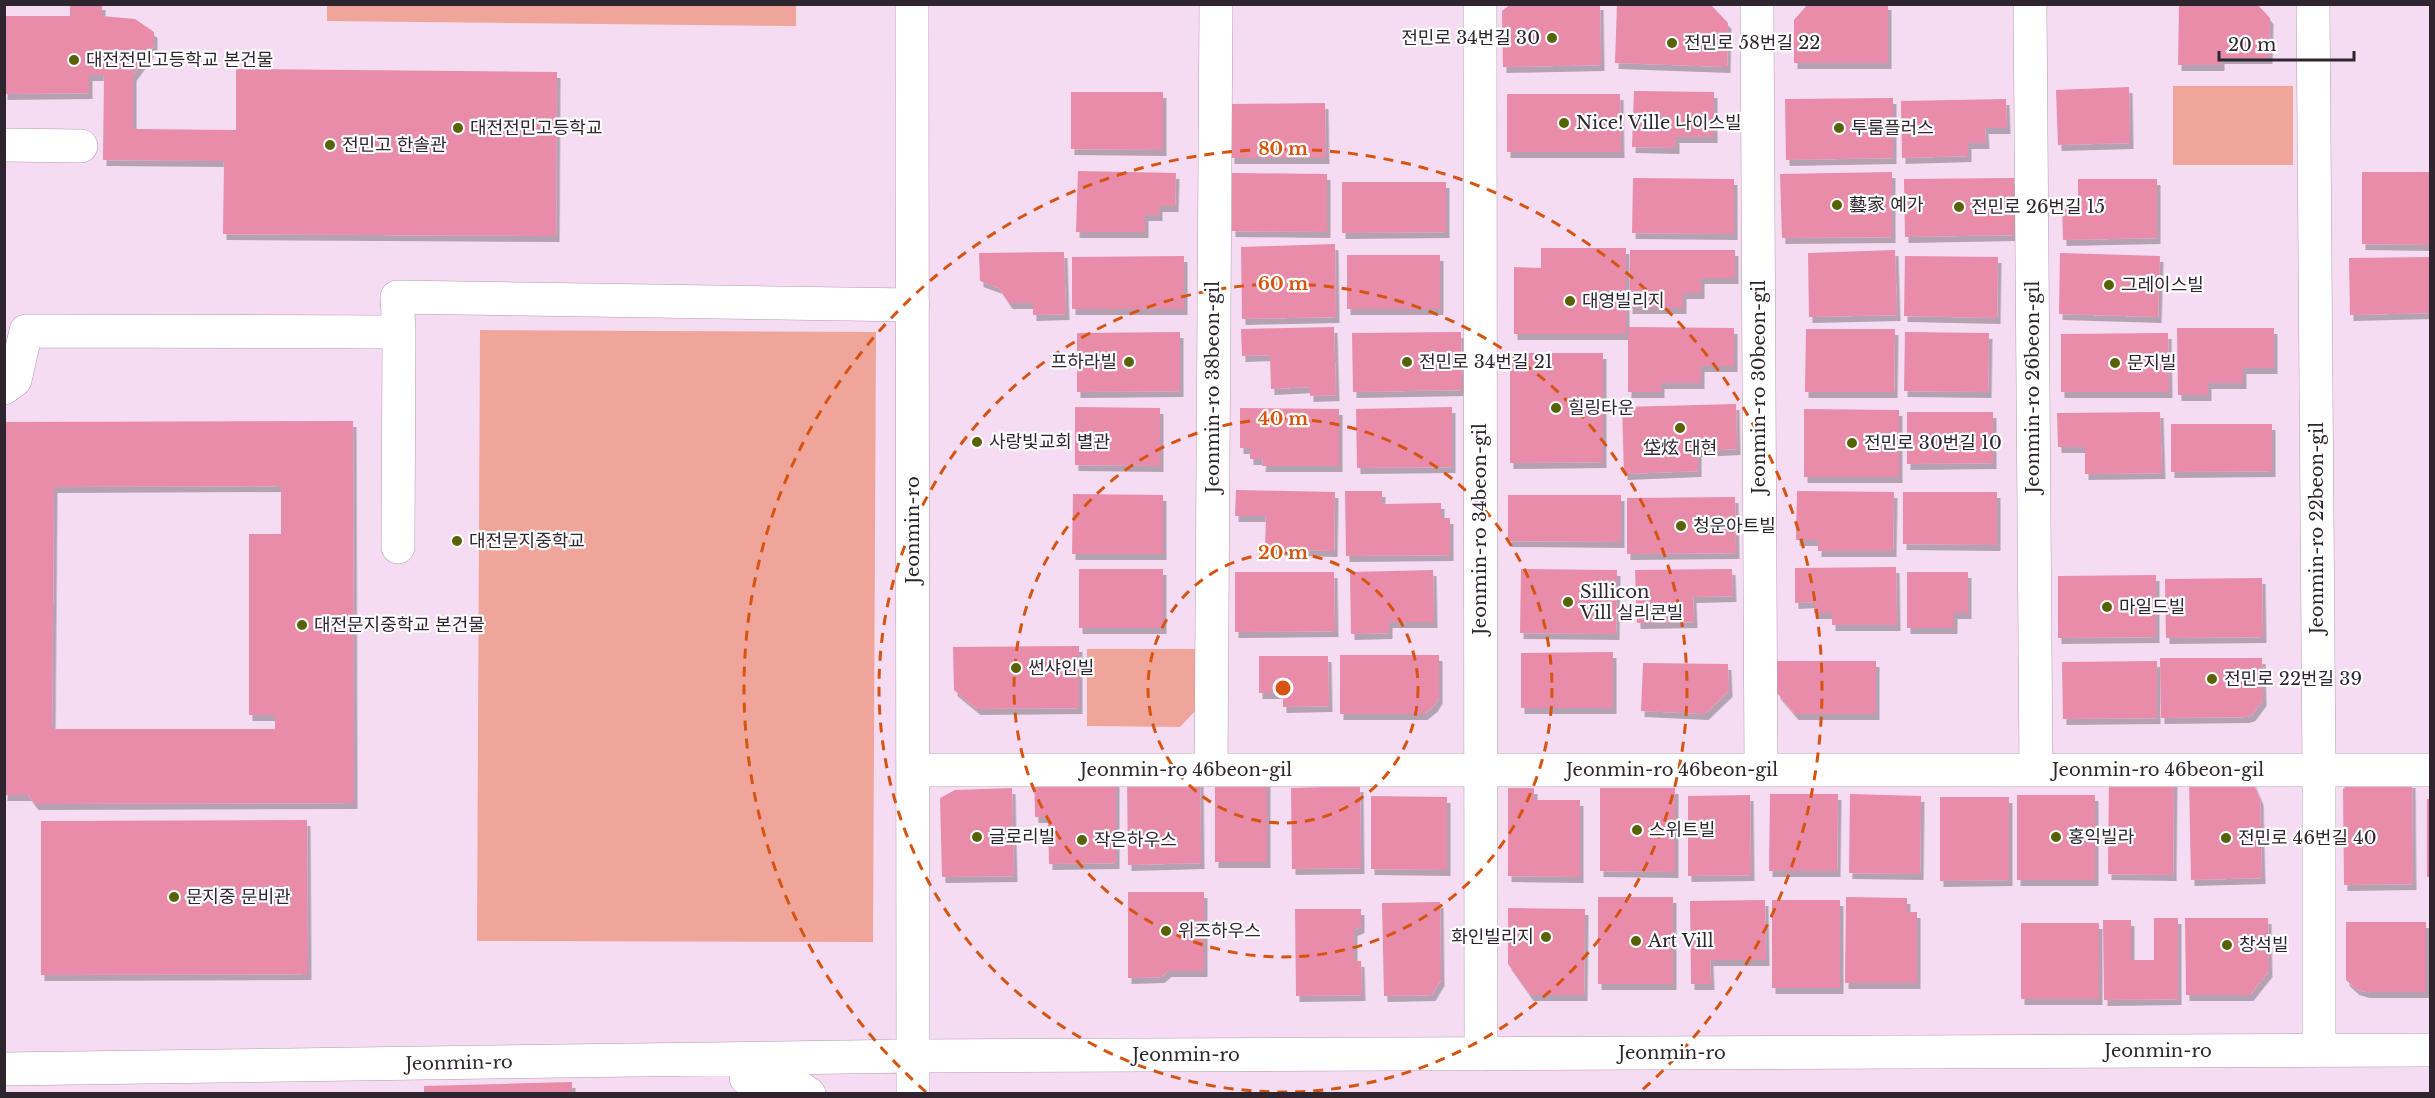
<svg xmlns="http://www.w3.org/2000/svg" width="2435" height="1098" viewBox="0 0 2435 1098" font-family="'Libre Baskerville','Noto Sans KR',serif">
<style>
.green{fill:#f0a59a}
.building{fill:#e88caa;fill-rule:evenodd;filter:url(#shadow)}
.lines{fill:none;stroke-linecap:round;stroke-linejoin:round}
.minor-casing{stroke:#b39bb0;stroke-width:34}
.minor{stroke:#fff;stroke-width:33}
.ring{fill:none;stroke:#d6540f;stroke-width:3;stroke-dasharray:10 8}
.poi-dot{fill:#596200;stroke:#fff;stroke-width:2}
.labels{text-anchor:middle;stroke-width:4.5;stroke-linejoin:round;paint-order:stroke}
.poi-label{font-size:18px;fill:#2f252e;stroke:#fff;text-anchor:start}
.street-label{font-size:18px;fill:#2f252e;stroke:#fff}
.centre{fill:#d6540f;stroke:#fff;stroke-width:3}
.ring-label{font-size:18px;text-anchor:middle;font-weight:bold;fill:#d6540f;stroke:#fff;stroke-width:4.5;stroke-linejoin:round;paint-order:stroke}
</style>
<defs>
<filter id="shadow"><feDropShadow dx="3.5" dy="6" stdDeviation="0" flood-color="#0004"/></filter>
</defs>
<rect width="100%" height="100%" fill="#f5dcf2"/>
<path class="green" d="M 327,4 L 796,4 L 796,26 L 327,21 Z
M 2173,86 L 2293,86 L 2293,165 L 2173,165 Z
M 480,330 L 876,332 L 873,942 L 477,941 Z
M 1087,649 L 1205,649 L 1198,708 L 1180,727 L 1087,726 Z"/>
<path class="building" d="M 70,4 L 102,4 L 102,16 L 135,19 L 154,32 L 154,46 L 133,75 L 133,129 L 236,130 L 236,69 L 557,72 L 556,236 L 223,234 L 224,161 L 103,160 L 104,75 L 89,75 L 89,93 L 4,94 L 4,16 L 70,16 Z
M 1511,4 L 1600,4 L 1601,65 L 1503,67 L 1502,11 Z
M 1617,4 L 1710,4 L 1728,23 L 1727,67 L 1615,63 Z
M 1808,4 L 1888,4 L 1888,63 L 1794,63 L 1794,20 Z
M 2179,4 L 2257,4 L 2270,18 L 2269,58 L 2221,58 L 2221,65 L 2178,65 Z
M 2129,87 L 2130,143 L 2058,145 L 2056,90 Z
M 1634,91 L 1714,92 L 1714,137 L 1676,137 L 1676,148 L 1632,147 Z
M 1071,92 L 1163,92 L 1163,150 L 1071,149 Z
M 1507,94 L 1620,94 L 1621,152 L 1507,152 Z
M 1893,98 L 1893,158 L 1786,160 L 1785,99 Z
M 2006,99 L 2007,128 L 1985,128 L 1986,143 L 1968,143 L 1968,156 L 1902,158 L 1901,101 Z
M 1325,103 L 1326,158 L 1231,158 L 1231,104 Z
M 1078,171 L 1176,173 L 1175,206 L 1159,206 L 1159,215 L 1145,215 L 1145,232 L 1076,232 Z
M 1892,172 L 1892,237 L 1782,238 L 1780,174 Z
M 2362,172 L 2430,172 L 2430,245 L 2362,244 Z
M 1232,173 L 1327,174 L 1327,232 L 1232,231 Z
M 1633,178 L 1734,179 L 1734,234 L 1632,233 Z
M 2014,178 L 2014,235 L 1905,237 L 1904,179 Z
M 2078,179 L 2157,179 L 2157,238 L 2063,240 L 2062,205 L 2078,205 Z
M 1342,182 L 1446,182 L 1446,232 L 1342,233 Z
M 1335,244 L 1336,317 L 1242,319 L 1241,247 Z
M 1541,248 L 1626,248 L 1626,334 L 1514,334 L 1514,267 L 1541,268 Z
M 1630,250 L 1735,250 L 1735,278 L 1701,278 L 1701,293 L 1683,293 L 1683,308 L 1629,308 Z
M 1895,250 L 1897,315 L 1809,317 L 1808,253 Z
M 1064,252 L 1066,314 L 1033,315 L 1033,303 L 1009,303 L 999,288 L 980,281 L 979,253 Z
M 2060,253 L 2160,256 L 2158,317 L 2059,314 Z
M 1347,255 L 1440,255 L 1440,309 L 1347,309 Z
M 1184,256 L 1184,309 L 1072,309 L 1072,257 Z
M 1905,256 L 1998,257 L 1997,318 L 1904,316 Z
M 2430,257 L 2430,313 L 2350,315 L 2349,258 Z
M 1334,327 L 1336,395 L 1310,396 L 1310,387 L 1271,389 L 1270,355 L 1242,356 L 1241,329 Z
M 1628,327 L 1734,328 L 1734,366 L 1701,366 L 1701,383 L 1661,383 L 1661,392 L 1628,392 Z
M 2177,328 L 2274,328 L 2274,368 L 2243,368 L 2243,383 L 2208,383 L 2208,395 L 2178,395 Z
M 1806,329 L 1895,329 L 1894,392 L 1805,392 Z
M 1180,332 L 1180,391 L 1077,392 L 1077,333 Z
M 1461,332 L 1462,390 L 1353,392 L 1352,333 Z
M 1905,332 L 1989,333 L 1988,392 L 1904,391 Z
M 2168,333 L 2169,392 L 2061,392 L 2061,334 Z
M 1510,353 L 1603,353 L 1603,462 L 1510,463 Z
M 1736,404 L 1737,449 L 1698,451 L 1698,471 L 1624,474 L 1622,407 Z
M 1075,407 L 1160,408 L 1160,466 L 1075,465 Z
M 1452,407 L 1452,467 L 1357,468 L 1356,409 Z
M 1240,408 L 1339,409 L 1339,466 L 1262,466 L 1263,459 L 1250,459 L 1250,448 L 1240,448 Z
M 1804,409 L 1899,410 L 1899,477 L 1804,477 Z
M 1907,412 L 1993,412 L 1993,463 L 1907,464 Z
M 2160,412 L 2162,473 L 2085,474 L 2085,447 L 2058,447 L 2057,413 Z
M 353,421 L 354,803 L 35,804 L 28,795 L 4,795 L 4,422 ZM 281,486 L 281,534 L 249,534 L 249,715 L 275,715 L 275,729 L 52,729 L 54,487 Z
M 2171,424 L 2272,424 L 2272,471 L 2171,472 Z
M 1236,490 L 1335,492 L 1334,551 L 1265,549 L 1266,516 L 1235,516 Z
M 1345,491 L 1382,491 L 1382,504 L 1441,503 L 1441,518 L 1450,518 L 1450,555 L 1346,556 Z
M 1797,491 L 1894,492 L 1893,551 L 1818,551 L 1818,540 L 1796,540 Z
M 1903,492 L 1997,492 L 1997,545 L 1903,544 Z
M 1073,494 L 1163,495 L 1163,554 L 1072,554 Z
M 1508,495 L 1621,495 L 1621,542 L 1508,541 Z
M 1735,497 L 1736,553 L 1627,554 L 1627,498 Z
M 1896,567 L 1897,625 L 1832,625 L 1832,613 L 1814,613 L 1814,602 L 1795,603 L 1795,568 Z
M 1079,569 L 1163,569 L 1163,628 L 1079,628 Z
M 1521,569 L 1617,570 L 1616,634 L 1520,633 Z
M 1732,569 L 1733,596 L 1693,597 L 1694,622 L 1637,623 L 1635,570 Z
M 1433,570 L 1434,622 L 1389,622 L 1389,633 L 1351,634 L 1350,572 Z
M 1235,572 L 1334,572 L 1335,631 L 1235,632 Z
M 1907,572 L 1968,572 L 1968,613 L 1954,613 L 1954,628 L 1907,628 Z
M 2156,575 L 2156,637 L 2058,638 L 2058,576 Z
M 2262,578 L 2263,637 L 2166,638 L 2165,579 Z
M 1079,646 L 1079,708 L 977,709 L 954,690 L 953,647 Z
M 1613,652 L 1613,708 L 1521,708 L 1521,653 Z
M 1340,655 L 1439,655 L 1439,698 L 1434,706 L 1424,714 L 1340,714 Z
M 1259,656 L 1328,656 L 1329,706 L 1283,707 L 1283,693 L 1259,693 Z
M 2160,658 L 2262,658 L 2263,700 L 2252,715 L 2246,717 L 2161,718 Z
M 1777,661 L 1876,661 L 1876,714 L 1795,714 L 1777,693 Z
M 2157,661 L 2157,718 L 2063,719 L 2062,662 Z
M 1643,663 L 1728,664 L 1729,691 L 1705,714 L 1641,711 Z
M 1034,770 L 1116,776 L 1116,863 L 1049,864 L 1048,817 L 1035,817 Z
M 1200,773 L 1201,863 L 1128,865 L 1127,774 Z
M 2109,775 L 2174,776 L 2173,875 L 2108,874 Z
M 1215,776 L 1267,776 L 1267,862 L 1215,862 Z
M 2189,779 L 2252,780 L 2260,799 L 2262,878 L 2191,880 Z
M 2412,782 L 2413,884 L 2344,885 L 2343,789 L 2349,783 Z
M 1360,786 L 1361,868 L 1292,869 L 1291,788 Z
M 1012,788 L 1014,876 L 942,877 L 940,798 L 955,790 Z
M 1508,788 L 1534,788 L 1534,800 L 1580,800 L 1580,877 L 1508,876 Z
M 1600,788 L 1675,788 L 1675,872 L 1600,871 Z
M 1770,794 L 1838,794 L 1837,871 L 1769,871 Z
M 1850,794 L 1921,796 L 1920,874 L 1849,873 Z
M 1750,795 L 1751,875 L 1688,876 L 1688,796 Z
M 2017,795 L 2095,795 L 2095,880 L 2017,880 Z
M 1371,796 L 1447,797 L 1447,870 L 1371,869 Z
M 1940,797 L 2009,797 L 2009,880 L 1940,881 Z
M 2427,799 L 2430,799 L 2430,877 L 2427,877 Z
M 307,820 L 308,974 L 41,975 L 41,821 Z
M 1128,892 L 1204,892 L 1204,971 L 1168,971 L 1161,977 L 1128,978 Z
M 1598,897 L 1673,897 L 1673,984 L 1598,984 Z
M 1846,897 L 1907,898 L 1907,912 L 1917,912 L 1917,983 L 1845,983 Z
M 1765,900 L 1766,960 L 1710,960 L 1711,984 L 1691,984 L 1690,901 Z
M 1772,900 L 1840,900 L 1840,988 L 1772,988 Z
M 1440,902 L 1441,980 L 1432,995 L 1384,996 L 1382,903 Z
M 1508,908 L 1585,909 L 1584,995 L 1530,995 L 1508,964 Z
M 1295,909 L 1361,909 L 1361,927 L 1354,930 L 1354,961 L 1361,961 L 1362,995 L 1296,996 Z
M 2154,918 L 2178,918 L 2178,999 L 2104,1000 L 2103,920 L 2131,920 L 2131,960 L 2154,960 Z
M 2185,918 L 2268,918 L 2269,971 L 2250,995 L 2186,995 Z
M 2346,922 L 2426,922 L 2426,992 L 2366,992 L 2356,989 L 2346,980 Z
M 2021,923 L 2099,923 L 2099,999 L 2021,999 Z
M 572,1082 L 572,1094 L 424,1094 L 424,1086 Z"/>
<g class="lines">
<defs>
<path id="minor" d="M 912,4 L 913,1094
M 1480,4 L 1481,1054
M 1757,4 L 1761,770
M 2030,4 L 2036,770
M 2313,4 L 2319,770 L 2319,1051
M 4,145 L 81,146
M 4,388 L 15,380 L 26,331 L 399,332 L 397,297 L 913,305
M 398,547 L 399,332
M 913,770 L 2430,770
M 1211,770 L 1216,4
M 4,1069 L 913,1056 L 2430,1050
M 746,1078 L 785,1078 L 809,1094"/>
</defs>
<use href="#minor" class="minor-casing"/>
<use href="#minor" class="minor"/>
</g>
<g class="ring">
<circle cx="1283" cy="688" r="135"/>
<circle cx="1283" cy="688" r="269"/>
<circle cx="1283" cy="688" r="404"/>
<path d="M926 1092A539 539 0 1 1 1640 1092"/>
</g>
<g class="poi-dot">
<circle cx="1552" cy="38" r="6"/>
<circle cx="1672" cy="43" r="6"/>
<circle cx="74" cy="60" r="6"/>
<circle cx="1564" cy="123" r="6"/>
<circle cx="458" cy="128" r="6"/>
<circle cx="1839" cy="128" r="6"/>
<circle cx="330" cy="145" r="6"/>
<circle cx="1837" cy="205" r="6"/>
<circle cx="1959" cy="207" r="6"/>
<circle cx="2109" cy="285" r="6"/>
<circle cx="1570" cy="301" r="6"/>
<circle cx="1129" cy="362" r="6"/>
<circle cx="1407" cy="362" r="6"/>
<circle cx="2115" cy="363" r="6"/>
<circle cx="1556" cy="408" r="6"/>
<circle cx="1680" cy="428" r="6"/>
<circle cx="977" cy="442" r="6"/>
<circle cx="1852" cy="443" r="6"/>
<circle cx="1681" cy="526" r="6"/>
<circle cx="457" cy="541" r="6"/>
<circle cx="1568" cy="602" r="6"/>
<circle cx="2107" cy="607" r="6"/>
<circle cx="302" cy="625" r="6"/>
<circle cx="1016" cy="668" r="6"/>
<circle cx="2212" cy="679" r="6"/>
<circle cx="1637" cy="830" r="6"/>
<circle cx="977" cy="837" r="6"/>
<circle cx="2056" cy="837" r="6"/>
<circle cx="2226" cy="838" r="6"/>
<circle cx="1082" cy="840" r="6"/>
<circle cx="174" cy="897" r="6"/>
<circle cx="1166" cy="931" r="6"/>
<circle cx="1546" cy="937" r="6"/>
<circle cx="1636" cy="941" r="6"/>
<circle cx="2227" cy="945" r="6"/>
</g>
<g class="labels">
<g class="poi-label">
<text x="1540" y="44" text-anchor="end">전민로 34번길 30</text>
<text x="1684" y="49">전민로 58번길 22</text>
<text x="86" y="66">대전전민고등학교 본건물</text>
<text x="1576" y="129">Nice! Ville 나이스빌</text>
<text x="470" y="134">대전전민고등학교</text>
<text x="1851" y="134">투룸플러스</text>
<text x="342" y="151">전민고 한솔관</text>
<text x="1849" y="211">藝家 예가</text>
<text x="1971" y="213">전민로 26번길 15</text>
<text x="2121" y="291">그레이스빌</text>
<text x="1582" y="307">대영빌리지</text>
<text x="1117" y="368" text-anchor="end">프하라빌</text>
<text x="1419" y="368">전민로 34번길 21</text>
<text x="2127" y="369">문지빌</text>
<text x="1568" y="414">힐링타운</text>
<text x="989" y="448">사랑빛교회 별관</text>
<text x="1864" y="449">전민로 30번길 10</text>
<text x="1680" y="454" text-anchor="middle">垈炫 대현</text>
<text x="1693" y="532">청운아트빌</text>
<text x="469" y="547">대전문지중학교</text>
<text x="1580" y="598">Sillicon<tspan x="1580" dy="21">Vill 실리콘빌</tspan></text>
<text x="2119" y="613">마일드빌</text>
<text x="314" y="631">대전문지중학교 본건물</text>
<text x="1028" y="674">썬샤인빌</text>
<text x="2224" y="685">전민로 22번길 39</text>
<text x="1649" y="836">스위트빌</text>
<text x="989" y="843">글로리빌</text>
<text x="2068" y="843">홍익빌라</text>
<text x="2238" y="844">전민로 46번길 40</text>
<text x="1094" y="846">작은하우스</text>
<text x="186" y="903">문지중 문비관</text>
<text x="1178" y="937">위즈하우스</text>
<text x="1534" y="943" text-anchor="end">화인빌리지</text>
<text x="1648" y="947">Art Vill</text>
<text x="2239" y="951">창석빌</text>
</g>
<g class="street-label">
<text transform="translate(1213 387) rotate(-90)" y="6">Jeonmin-ro 38beon-gil</text>
<text transform="translate(1759 387) rotate(-90)" y="6">Jeonmin-ro 30beon-gil</text>
<text transform="translate(2033 387) rotate(-90)" y="6">Jeonmin-ro 26beon-gil</text>
<text transform="translate(2317 528) rotate(-90)" y="6">Jeonmin-ro 22beon-gil</text>
<text transform="translate(1480 529) rotate(-90)" y="6">Jeonmin-ro 34beon-gil</text>
<text transform="translate(913 530) rotate(-90)" y="6">Jeonmin-ro</text>
<text x="1186" y="776">Jeonmin-ro 46beon-gil</text>
<text x="1672" y="776">Jeonmin-ro 46beon-gil</text>
<text x="2158" y="776">Jeonmin-ro 46beon-gil</text>
<text x="2158" y="1057">Jeonmin-ro</text>
<text x="1672" y="1059">Jeonmin-ro</text>
<text x="1186" y="1061">Jeonmin-ro</text>
<text transform="translate(459 1063) rotate(-1)" y="6">Jeonmin-ro</text>
</g>
</g>
<circle cx="1283" cy="688" r="9" class="centre"/>
<g class="ring-label">
<text x="1283" y="155">80 m</text>
<text x="1283" y="290">60 m</text>
<text x="1283" y="425">40 m</text>
<text x="1283" y="559">20 m</text>
</g>
<rect width="2435" height="1098" fill="none" stroke="#2f252e" stroke-width="12"/>
<path d="M2219 51v9h135v-9" fill="none" stroke="#2f252e" stroke-width="3"/>
<text x="2228" y="51" font-size="18" fill="#2f252e" stroke="#ffffff" stroke-width="4.5" paint-order="stroke">20 m</text>
</svg>
